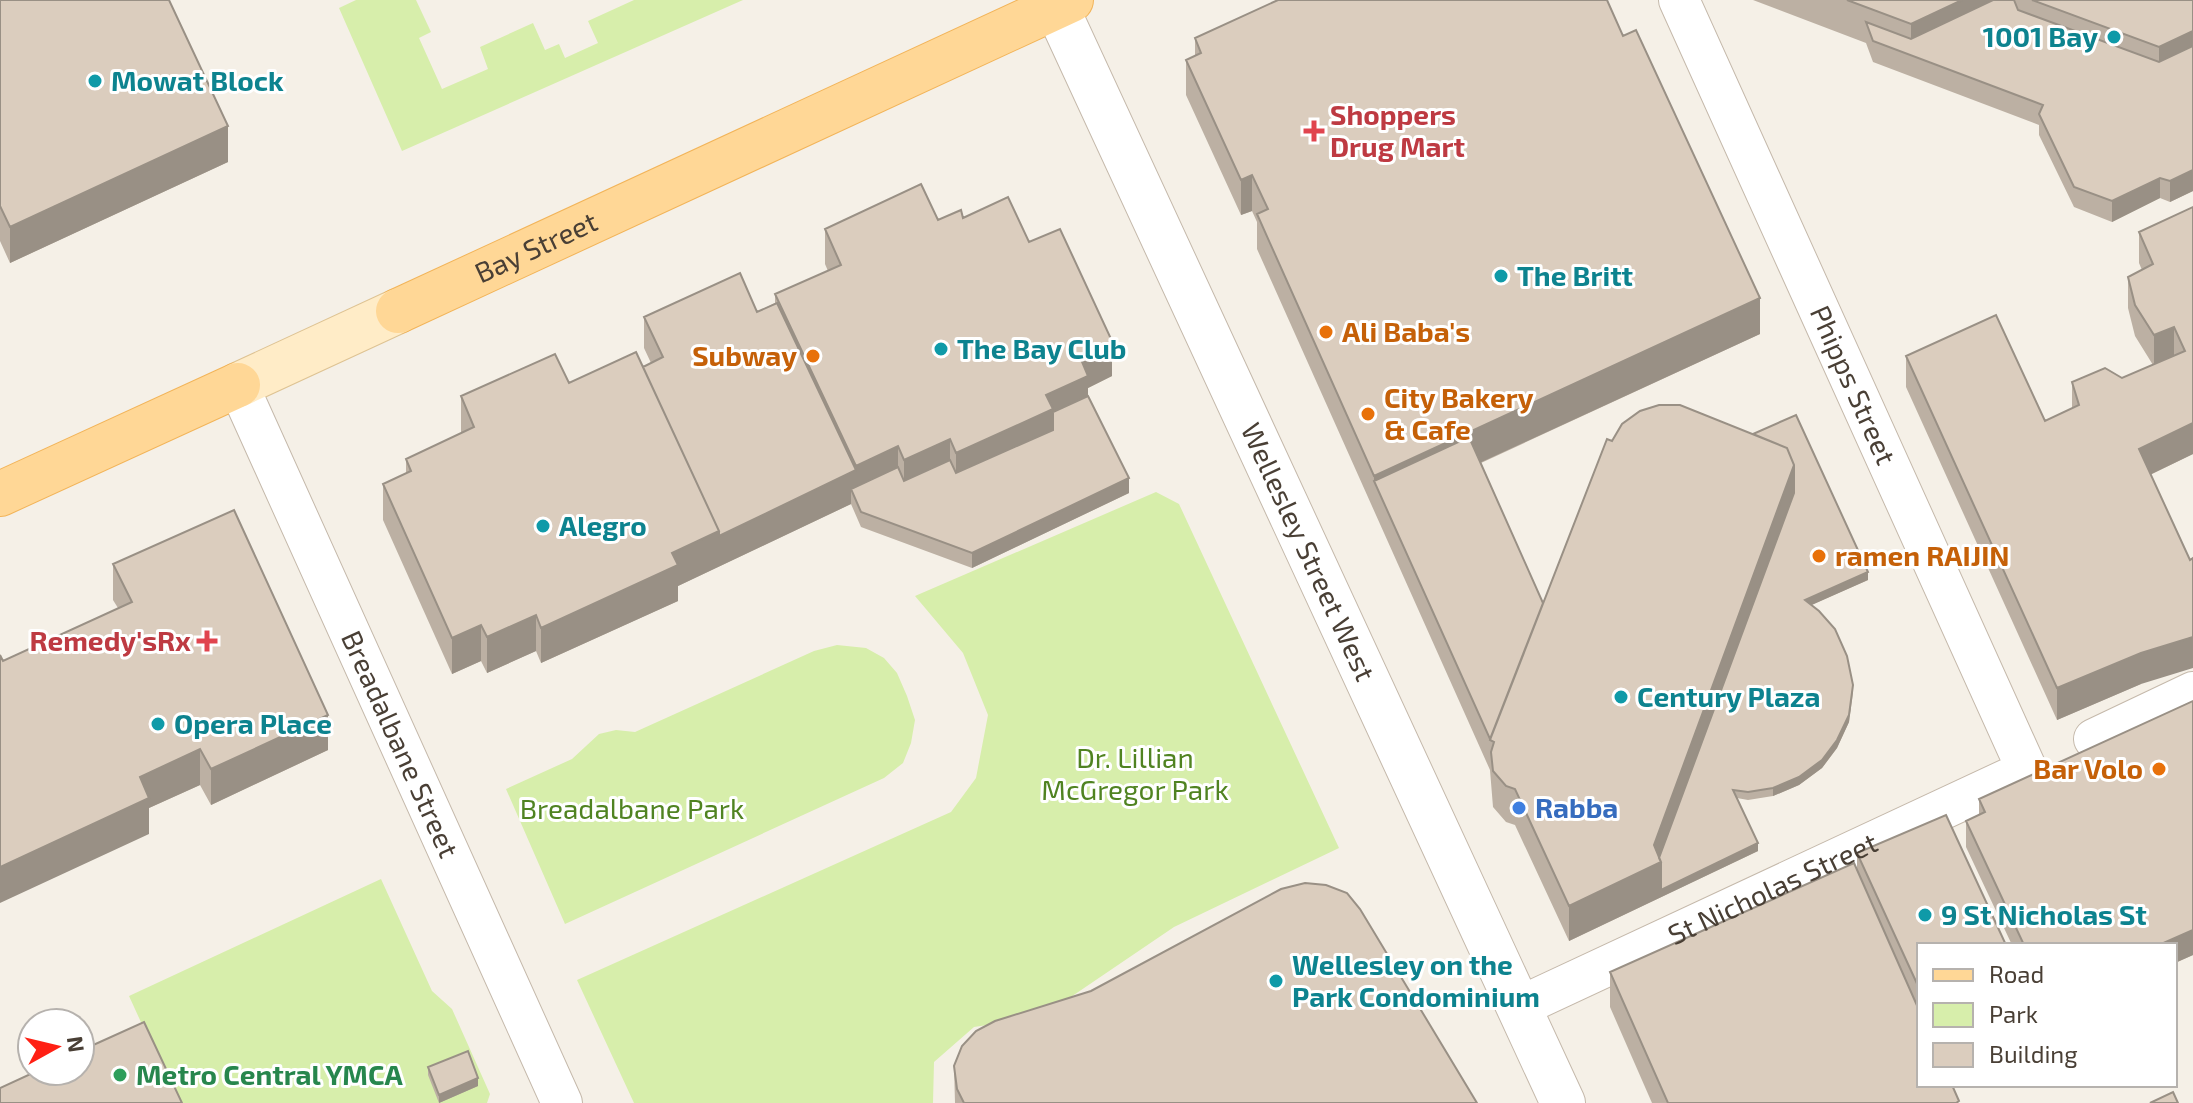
<svg xmlns="http://www.w3.org/2000/svg" width="2193" height="1103" viewBox="0 0 2193 1103" font-family="'Exo 2',sans-serif">
<style>
.green{fill:#d7eeab}
.lines{fill:none;stroke-linecap:round;stroke-linejoin:round}
.minor-casing{stroke:#c5b9ab;stroke-width:42}
.tertiary-casing{stroke:#c5b9ab;stroke-width:46}
.secondary-casing{stroke:#dec393;stroke-width:46}
.primary-casing{stroke:#f2b459;stroke-width:46}
.minor{stroke:#fff;stroke-width:40}
.tertiary{stroke:#fff;stroke-width:44}
.secondary{stroke:#ffecc7;stroke-width:44}
.primary{stroke:#ffd796;stroke-width:44}
.wall{fill:#bcb0a3}
.shaded-wall{fill:#999085}
.building{fill:#dbcdbe;stroke:#999085;stroke-width:2}
.culture-dot{fill:#0f9aa8;stroke:#fff;stroke-width:3}
.health-dot{fill:#e0444e;stroke:#fff;stroke-width:3}
.food-dot{fill:#e8710a;stroke:#fff;stroke-width:3}
.shop-dot{fill:#3f7fe0;stroke:#fff;stroke-width:3}
.leisure-dot{fill:#2e9e5b;stroke:#fff;stroke-width:3}
.labels{text-anchor:middle;stroke-width:6;stroke-linejoin:round;paint-order:stroke}
.culture-label{font-size:28px;font-weight:bold;fill:#0d838f;stroke:#fff;text-anchor:start}
.health-label{font-size:28px;font-weight:bold;fill:#be3a42;stroke:#fff;text-anchor:start}
.street-label{font-size:28px;fill:#493f35;stroke:#fff}
.food-label{font-size:28px;font-weight:bold;fill:#c56008;stroke:#fff;text-anchor:start}
.park-label{font-size:28px;fill:#508321;stroke:#fff}
.shop-label{font-size:28px;font-weight:bold;fill:#366cbe;stroke:#fff;text-anchor:start}
.leisure-label{font-size:28px;font-weight:bold;fill:#27864d;stroke:#fff;text-anchor:start}
</style>
<rect width="100%" height="100%" fill="#f5f0e7"/>
<path class="green" d="M 356,0 L 416,0 L 431,32 L 419,38 L 442,89 L 488,69 L 480,47 L 533,23 L 545,50 L 559,44 L 565,58 L 598,43 L 588,21 L 634,0 L 743,0 L 402,151 L 339,8 Z
M 1156,492 L 1179,504 L 1339,848 L 1174,927 L 1062,1003 L 1027,1019 L 974,1027 L 934,1062 L 933,1103 L 634,1103 L 577,980 L 951,812 L 976,778 L 988,715 L 963,653 L 915,596 Z
M 837,645 L 866,648 L 884,658 L 897,673 L 907,696 L 915,720 L 911,743 L 903,763 L 884,778 L 565,924 L 506,789 L 572,759 L 599,734 L 616,730 L 635,732 L 814,651 Z
M 381,879 L 432,991 L 452,1009 L 490,1094 L 487,1103 L 178,1103 L 129,996 Z"/>
<g class="lines">
<defs>
<g id="minor">
<path id="s1" d="M 238,385 L 562,1103"/>
<path d="M 2094,739 L 2193,692"/>
<path id="s2" d="M 1519,1007 L 2027,770 L 1679,0"/>
</g>
<g id="tertiary">
<path id="s3" d="M 1053,0 L 1563,1103"/>
</g>
<path id="secondary" d="M 238,385 L 398,311"/>
<g id="primary">
<path id="s4" d="M 398,311 L 1071,0"/>
<path d="M 0,494 L 238,385"/>
</g>
</defs>
<use href="#minor" class="minor-casing"/>
<use href="#tertiary" class="tertiary-casing"/>
<use href="#secondary" class="secondary-casing"/>
<use href="#primary" class="primary-casing"/>
<use href="#minor" class="minor"/>
<use href="#tertiary" class="tertiary"/>
<use href="#secondary" class="secondary"/>
<use href="#primary" class="primary"/>
</g>
<path class="wall" d="M 0,0 L 228,162 L 10,263 L 0,241 Z
M 1753,0 L 2193,0 L 2193,191 L 2170,202 L 2160,198 L 2112,222 L 2074,207 L 2039,135 L 2039,125 L 1873,62 L 1866,43 Z
M 1195,38 L 1760,334 L 1481,463 L 1543,603 L 1868,580 L 1811,605 L 1853,693 L 1849,722 L 1837,748 L 1822,768 L 1799,785 L 1773,796 L 1748,800 L 1737,798 L 1758,851 L 1569,941 L 1515,825 L 1506,822 L 1493,807 L 1490,770 L 1257,249 L 1257,222 L 1252,211 L 1241,215 L 1186,95 L 1186,60 L 1195,56 Z
M 2193,207 L 2193,454 L 2150,475 L 2141,684 L 2057,720 L 1906,387 L 1906,356 L 2045,421 L 2072,408 L 2072,382 L 2122,378 L 2153,365 L 2135,336 L 2128,308 L 2128,277 L 2142,270 L 2139,263 L 2139,232 Z
M 963,218 L 1029,242 L 1112,376 L 1088,388 L 1088,396 L 1129,493 L 972,568 L 861,527 L 851,504 L 678,586 L 678,601 L 541,663 L 536,651 L 487,673 L 481,661 L 452,674 L 383,520 L 383,484 L 406,474 L 406,459 L 461,433 L 461,396 L 569,383 L 643,367 L 651,363 L 644,348 L 644,317 L 757,312 L 775,303 L 775,294 L 828,271 L 825,264 L 825,229 Z
M 113,564 L 328,750 L 211,805 L 200,785 L 149,808 L 149,834 L 3,661 L 118,608 L 113,600 Z
M 2193,701 L 2193,955 L 2175,963 L 2175,945 L 2012,945 L 1966,847 L 1966,821 L 1979,815 L 1979,799 Z
M 1857,853 L 1919,945 L 1919,1085 L 1959,1103 L 1652,1103 L 1610,1007 L 1610,972 L 1857,870 Z
M 954,1066 L 1477,1103 L 955,1103 Z
M 428,1067 L 478,1086 L 439,1103 L 428,1075 Z"/>
<path class="shaded-wall" d="M 1962,0 L 2010,0 L 1911,56 L 1911,24 Z
M 2193,31 L 2193,67 L 2159,82 L 2159,47 Z
M 228,126 L 228,162 L 10,263 L 10,227 Z
M 2193,170 L 2193,191 L 2170,202 L 2170,181 Z
M 1252,175 L 1252,211 L 1241,215 L 1241,180 Z
M 2160,178 L 2160,198 L 2112,222 L 2112,201 Z
M 1760,298 L 1760,334 L 1386,506 L 1374,481 L 1374,476 Z
M 2174,327 L 2174,359 L 2154,366 L 2154,335 Z
M 1112,341 L 1112,376 L 1088,388 L 1088,411 L 1053,444 L 956,488 L 956,453 L 1046,395 L 1080,357 Z
M 2193,423 L 2193,454 L 2139,480 L 2139,449 Z
M 950,439 L 950,475 L 904,495 L 904,460 Z
M 898,446 L 898,482 L 851,489 L 851,504 L 678,586 L 678,601 L 541,663 L 541,628 L 672,553 L 719,531 L 856,470 L 856,466 Z
M 1794,465 L 1794,501 L 1660,862 L 1758,843 L 1758,851 L 1569,941 L 1569,906 L 1654,845 Z
M 1129,478 L 1129,493 L 972,568 L 972,553 Z
M 1868,572 L 1868,580 L 1805,608 L 1805,600 Z
M 536,615 L 536,651 L 487,673 L 487,637 Z
M 481,625 L 481,661 L 452,674 L 452,638 Z
M 2193,637 L 2193,668 L 2141,684 L 2057,720 L 2057,688 L 2141,653 Z
M 1853,685 L 1849,722 L 1837,748 L 1822,768 L 1799,785 L 1773,796 L 1773,788 Z
M 328,715 L 328,750 L 211,805 L 211,769 Z
M 200,749 L 200,785 L 149,808 L 149,834 L 0,903 L 0,867 L 140,777 Z
M 2193,930 L 2193,955 L 2175,963 L 2175,945 L 2159,945 Z
M 478,1078 L 478,1086 L 439,1103 L 439,1095 Z"/>
<path class="building" d="M 0,0 L 169,0 L 228,126 L 10,227 L 0,206 Z
M 1278,0 L 1607,0 L 1623,36 L 1636,30 L 1760,298 L 1374,476 L 1257,214 L 1268,209 L 1252,175 L 1241,180 L 1186,60 L 1201,53 L 1195,38 Z
M 1847,0 L 1962,0 L 1911,24 Z
M 1993,0 L 2014,0 L 2018,10 L 2159,62 L 2193,46 L 2193,170 L 2170,181 L 2160,178 L 2112,201 L 2074,187 L 2039,114 L 2043,105 L 1873,41 L 1866,22 L 1911,39 Z
M 2032,0 L 2193,0 L 2193,31 L 2159,47 Z
M 921,184 L 938,220 L 961,210 L 963,218 L 1008,197 L 1029,242 L 1060,229 L 1112,341 L 1080,357 L 1088,376 L 1046,395 L 1053,409 L 956,453 L 950,439 L 904,460 L 898,446 L 856,466 L 775,294 L 841,265 L 825,229 Z
M 2193,207 L 2193,423 L 2139,449 L 2190,560 L 2193,558 L 2193,637 L 2141,653 L 2057,688 L 1906,356 L 1996,315 L 2045,421 L 2079,405 L 2072,382 L 2105,368 L 2122,378 L 2185,351 L 2174,327 L 2154,335 L 2135,305 L 2128,277 L 2153,264 L 2139,232 Z
M 740,273 L 757,312 L 777,303 L 856,470 L 719,536 L 719,531 L 643,367 L 663,357 L 644,317 Z
M 636,352 L 719,531 L 672,553 L 678,565 L 541,628 L 536,615 L 487,637 L 481,625 L 452,638 L 383,484 L 411,471 L 406,459 L 474,427 L 461,396 L 555,354 L 569,383 Z
M 1088,396 L 1129,478 L 972,553 L 861,512 L 851,489 L 898,467 L 904,481 L 950,460 L 956,473 L 1053,430 L 1053,412 Z
M 1659,405 L 1680,405 L 1787,448 L 1794,465 L 1654,845 L 1661,862 L 1569,906 L 1515,789 L 1506,786 L 1493,771 L 1491,752 L 1494,742 L 1490,740 L 1607,439 L 1612,441 L 1622,424 L 1640,411 Z
M 1796,415 L 1868,572 L 1805,600 L 1819,611 L 1835,629 L 1847,656 L 1853,685 L 1849,715 L 1837,740 L 1822,760 L 1799,777 L 1773,788 L 1748,792 L 1733,790 L 1758,843 L 1661,890 L 1661,862 L 1659,858 L 1794,493 L 1794,465 L 1787,448 L 1753,434 Z
M 1469,437 L 1543,603 L 1490,739 L 1374,481 Z
M 234,510 L 328,715 L 211,769 L 200,749 L 140,777 L 149,798 L 0,867 L 0,655 L 3,661 L 132,602 L 113,564 Z
M 2193,701 L 2193,930 L 2159,945 L 2024,945 L 1966,821 L 1985,812 L 1979,799 Z
M 1946,815 L 2006,945 L 1919,945 L 1919,988 L 1857,853 Z
M 1854,863 L 1919,1010 L 1919,1085 L 1952,1085 L 1959,1101 L 1956,1103 L 1668,1103 L 1610,972 Z
M 1305,883 L 1326,885 L 1347,893 L 1360,909 L 1477,1103 L 964,1103 L 957,1089 L 954,1066 L 962,1046 L 976,1031 L 995,1021 L 1091,991 L 1281,889 Z
M 144,1022 L 182,1103 L 0,1103 L 0,1088 L 37,1071 L 80,1071 L 80,1051 Z
M 468,1051 L 478,1078 L 439,1095 L 428,1067 Z
M 2173,1092 L 2178,1103 L 2150,1103 Z"/>
<g class="culture-dot">
<circle cx="2114" cy="37" r="8"/>
<circle cx="95" cy="81" r="8"/>
<circle cx="1501" cy="276" r="8"/>
<circle cx="941" cy="349" r="8"/>
<circle cx="543" cy="526" r="8"/>
<circle cx="1621" cy="697" r="8"/>
<circle cx="158" cy="724" r="8"/>
<circle cx="1925" cy="915" r="8"/>
<circle cx="1276" cy="981" r="8"/>
</g>
<g class="health-dot">
<path d="M1310 119h8v8h8v8h-8v8h-8v-8h-8v-8h8z"/>
<path d="M203 629h8v8h8v8h-8v8h-8v-8h-8v-8h8z"/>
</g>
<g class="food-dot">
<circle cx="1326" cy="332" r="8"/>
<circle cx="813" cy="356" r="8"/>
<circle cx="1368" cy="414" r="8"/>
<circle cx="1819" cy="556" r="8"/>
<circle cx="2159" cy="769" r="8"/>
</g>
<circle class="shop-dot" cx="1519" cy="808" r="8"/>
<circle class="leisure-dot" cx="120" cy="1075" r="8"/>
<g class="labels">
<g class="culture-label">
<text x="2098" y="47" text-anchor="end">1001 Bay</text>
<text x="111" y="91">Mowat Block</text>
<text x="1517" y="286">The Britt</text>
<text x="957" y="359">The Bay Club</text>
<text x="559" y="536">Alegro</text>
<text x="1637" y="707">Century Plaza</text>
<text x="174" y="734">Opera Place</text>
<text x="1941" y="925">9 St Nicholas St</text>
<text x="1292" y="975">Wellesley on the<tspan x="1292" dy="32">Park Condominium</tspan></text>
</g>
<g class="health-label">
<text x="1330" y="125">Shoppers<tspan x="1330" dy="32">Drug Mart</tspan></text>
<text x="191" y="651" text-anchor="end">Remedy'sRx</text>
</g>
<g class="street-label">
<text dy="10" stroke="none"><textPath href="#s4" startOffset="152">Bay Street</textPath></text>
<text transform="translate(1853 385) rotate(66)" y="10">Phipps Street</text>
<text dy="10" stroke="none"><textPath href="#s3" startOffset="608">Wellesley Street West</textPath></text>
<text dy="10" stroke="none"><textPath href="#s1" startOffset="394">Breadalbane Street</textPath></text>
<text dy="10" stroke="none"><textPath href="#s2" startOffset="280">St Nicholas Street</textPath></text>
</g>
<g class="food-label">
<text x="1342" y="342">Ali Baba's</text>
<text x="797" y="366" text-anchor="end">Subway</text>
<text x="1384" y="408">City Bakery<tspan x="1384" dy="32">&amp; Cafe</tspan></text>
<text x="1835" y="566">ramen RAIJIN</text>
<text x="2143" y="779" text-anchor="end">Bar Volo</text>
</g>
<g class="park-label">
<text x="1135" y="768">Dr. Lillian<tspan x="1135" dy="32">McGregor Park</tspan></text>
<text x="632" y="819">Breadalbane Park</text>
</g>
<g class="shop-label">
<text x="1535" y="818">Rabba</text>
</g>
<g class="leisure-label">
<text x="136" y="1085">Metro Central YMCA</text>
</g>
</g>
<rect x="1917" y="943" width="260" height="144" fill="#ffffff" stroke="#b6b2ae" stroke-width="2"/>
<rect x="1933" y="969" width="40" height="12" fill="#ffd796" stroke="#b6b2ae" stroke-width="2"/>
<text x="1989" y="983" font-size="24" fill="#493f35">Road</text>
<rect x="1933" y="1003" width="40" height="24" fill="#d7eeab" stroke="#b6b2ae" stroke-width="2"/>
<text x="1989" y="1023" font-size="24" fill="#493f35">Park</text>
<rect x="1933" y="1043" width="40" height="24" fill="#dbcdbe" stroke="#b6b2ae" stroke-width="2"/>
<text x="1989" y="1063" font-size="24" fill="#493f35">Building</text>
<g transform="translate(56 1047) rotate(82)"><circle r="38" fill="#ffffff" stroke="#b6b2ae" stroke-width="2"/>
<path d="M0-6L14 30L0 20L-14 30Z" fill="#ff2014"/>
<text y="-12" font-size="22" font-weight="bold" text-anchor="middle" fill="#493f35">N</text>
</g>
</svg>
